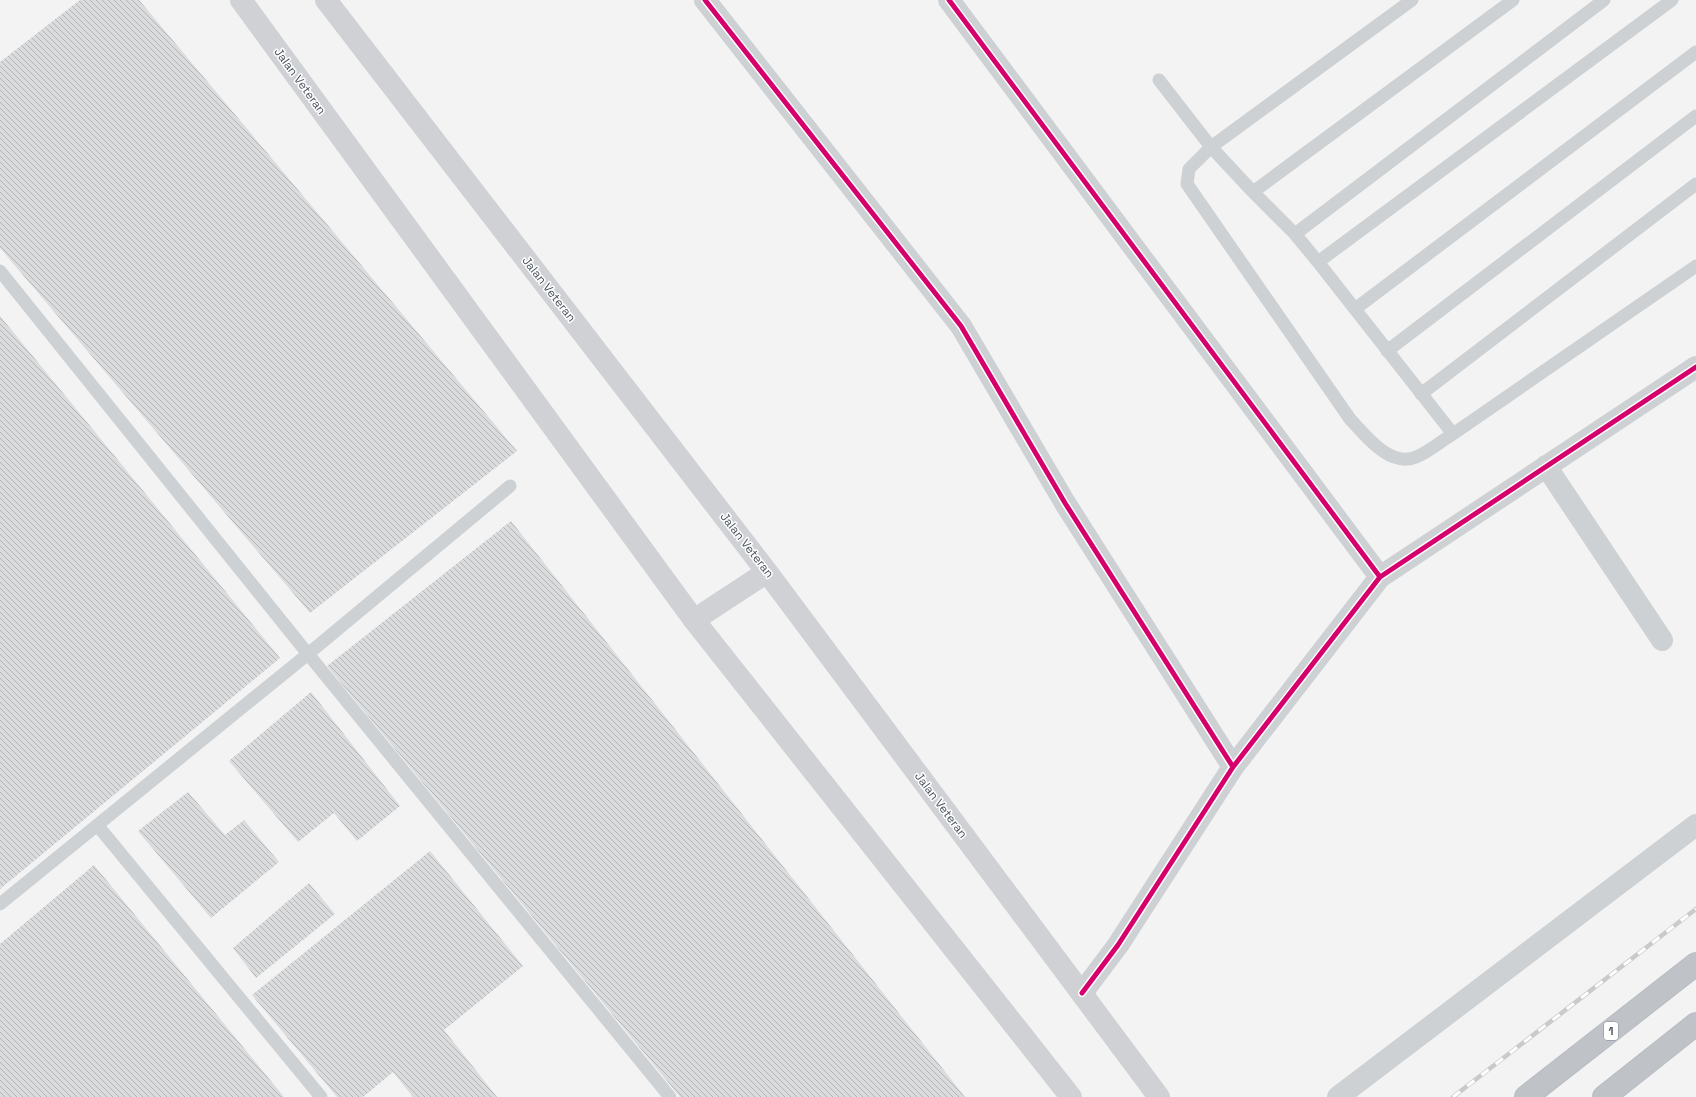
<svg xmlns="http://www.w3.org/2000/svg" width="1696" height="1097" viewBox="0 0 1696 1097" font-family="'Space Grotesk',sans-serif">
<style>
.building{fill:url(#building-back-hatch)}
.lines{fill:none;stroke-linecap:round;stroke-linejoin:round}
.highway-casing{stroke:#b8bcc2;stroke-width:24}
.lane{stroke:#ced1d3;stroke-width:13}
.street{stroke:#ced1d3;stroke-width:22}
.secondary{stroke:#cfd1d4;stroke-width:22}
.highway{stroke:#bfc3c8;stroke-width:22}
.rail-casing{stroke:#c8cacc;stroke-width:4.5}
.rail{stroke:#fff;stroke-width:3;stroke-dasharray:9;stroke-linecap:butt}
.cycleway-casing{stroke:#fff;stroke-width:8}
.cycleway{stroke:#d6006c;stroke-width:5}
.labels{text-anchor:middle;stroke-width:3;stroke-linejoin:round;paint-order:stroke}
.shield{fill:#fff;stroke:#80878f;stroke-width:1}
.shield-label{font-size:11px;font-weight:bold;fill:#4a545f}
.street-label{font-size:12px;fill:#4a545f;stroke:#fff}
</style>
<defs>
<pattern id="building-back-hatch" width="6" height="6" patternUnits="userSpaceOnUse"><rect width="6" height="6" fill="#dadbdd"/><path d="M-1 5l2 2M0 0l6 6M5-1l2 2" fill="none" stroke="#b3b4b6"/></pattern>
</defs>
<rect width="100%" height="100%" fill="#f3f3f3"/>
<path class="building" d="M 80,0 L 139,0 L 517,451 L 310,613 L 0,248 L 0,62 Z
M 0,316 L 280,658 L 0,889 Z
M 511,521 L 965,1097 L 680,1097 L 327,666 Z
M 311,692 L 400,806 L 357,841 L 334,813 L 298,842 L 229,761 Z
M 188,792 L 225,835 L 244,820 L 279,862 L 211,918 L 138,831 Z
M 430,851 L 523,966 L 444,1030 L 497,1097 L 413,1097 L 393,1072 L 363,1097 L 337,1097 L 252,995 Z
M 94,865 L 284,1097 L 0,1097 L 0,944 Z
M 309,883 L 335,914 L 256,978 L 233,948 Z"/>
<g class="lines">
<defs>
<path id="highway" d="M 1526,1097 L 1696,964
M 1604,1097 L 1696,1024"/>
</defs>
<use href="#highway" class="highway-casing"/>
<path class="lane" d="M 1412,0 L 1211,147 L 1189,169 L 1187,184 L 1350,419 C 1366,436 1390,468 1416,457 C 1429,452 1441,441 1453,434
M 1159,80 L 1211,147 L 1253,192 L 1295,234 L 1318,262 L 1453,434 L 1696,266
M 1253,192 L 1513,0
M 1295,234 L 1604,0
M 1318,262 L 1672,0
M 0,271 L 308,654 L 670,1097
M 1355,309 L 1696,52
M 1387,351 L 1696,116
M 1421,394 L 1696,184
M 98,826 L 321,1097
M 0,904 L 308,654 L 510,486"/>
<path class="street" d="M 705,0 L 961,326 L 1065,503 L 1233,767
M 949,0 L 1380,577
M 1546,466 L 1662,640
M 1082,993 L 1118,945 L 1233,767 L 1380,577 L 1696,367
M 1338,1097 L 1696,825"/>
<path class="secondary" d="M 241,0 L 694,620 L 1071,1097
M 326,0 L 767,572 L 1159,1097
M 694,620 L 767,572"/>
<use href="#highway" class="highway"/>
<defs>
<path id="rail" d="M 1453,1097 L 1696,909"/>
</defs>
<use href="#rail" class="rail-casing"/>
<use href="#rail" class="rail"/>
<defs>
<path id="cycleway" d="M 705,0 L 961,326 L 1065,503 L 1233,767
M 949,0 L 1380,577
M 1082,993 L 1118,945 L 1233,767 L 1380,577 L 1696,367"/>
</defs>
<use href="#cycleway" class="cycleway-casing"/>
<use href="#cycleway" class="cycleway"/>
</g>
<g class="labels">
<rect class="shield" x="1604" y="1022" width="14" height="18" rx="3"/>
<g class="shield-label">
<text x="1611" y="1035">1</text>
</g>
<g class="street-label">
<text transform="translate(300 81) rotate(54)" y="4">Jalan Veteran</text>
<text transform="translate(549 289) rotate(52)" y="4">Jalan Veteran</text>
<text transform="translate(747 545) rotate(52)" y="4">Jalan Veteran</text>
<text transform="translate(941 805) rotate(53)" y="4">Jalan Veteran</text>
</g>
</g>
</svg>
